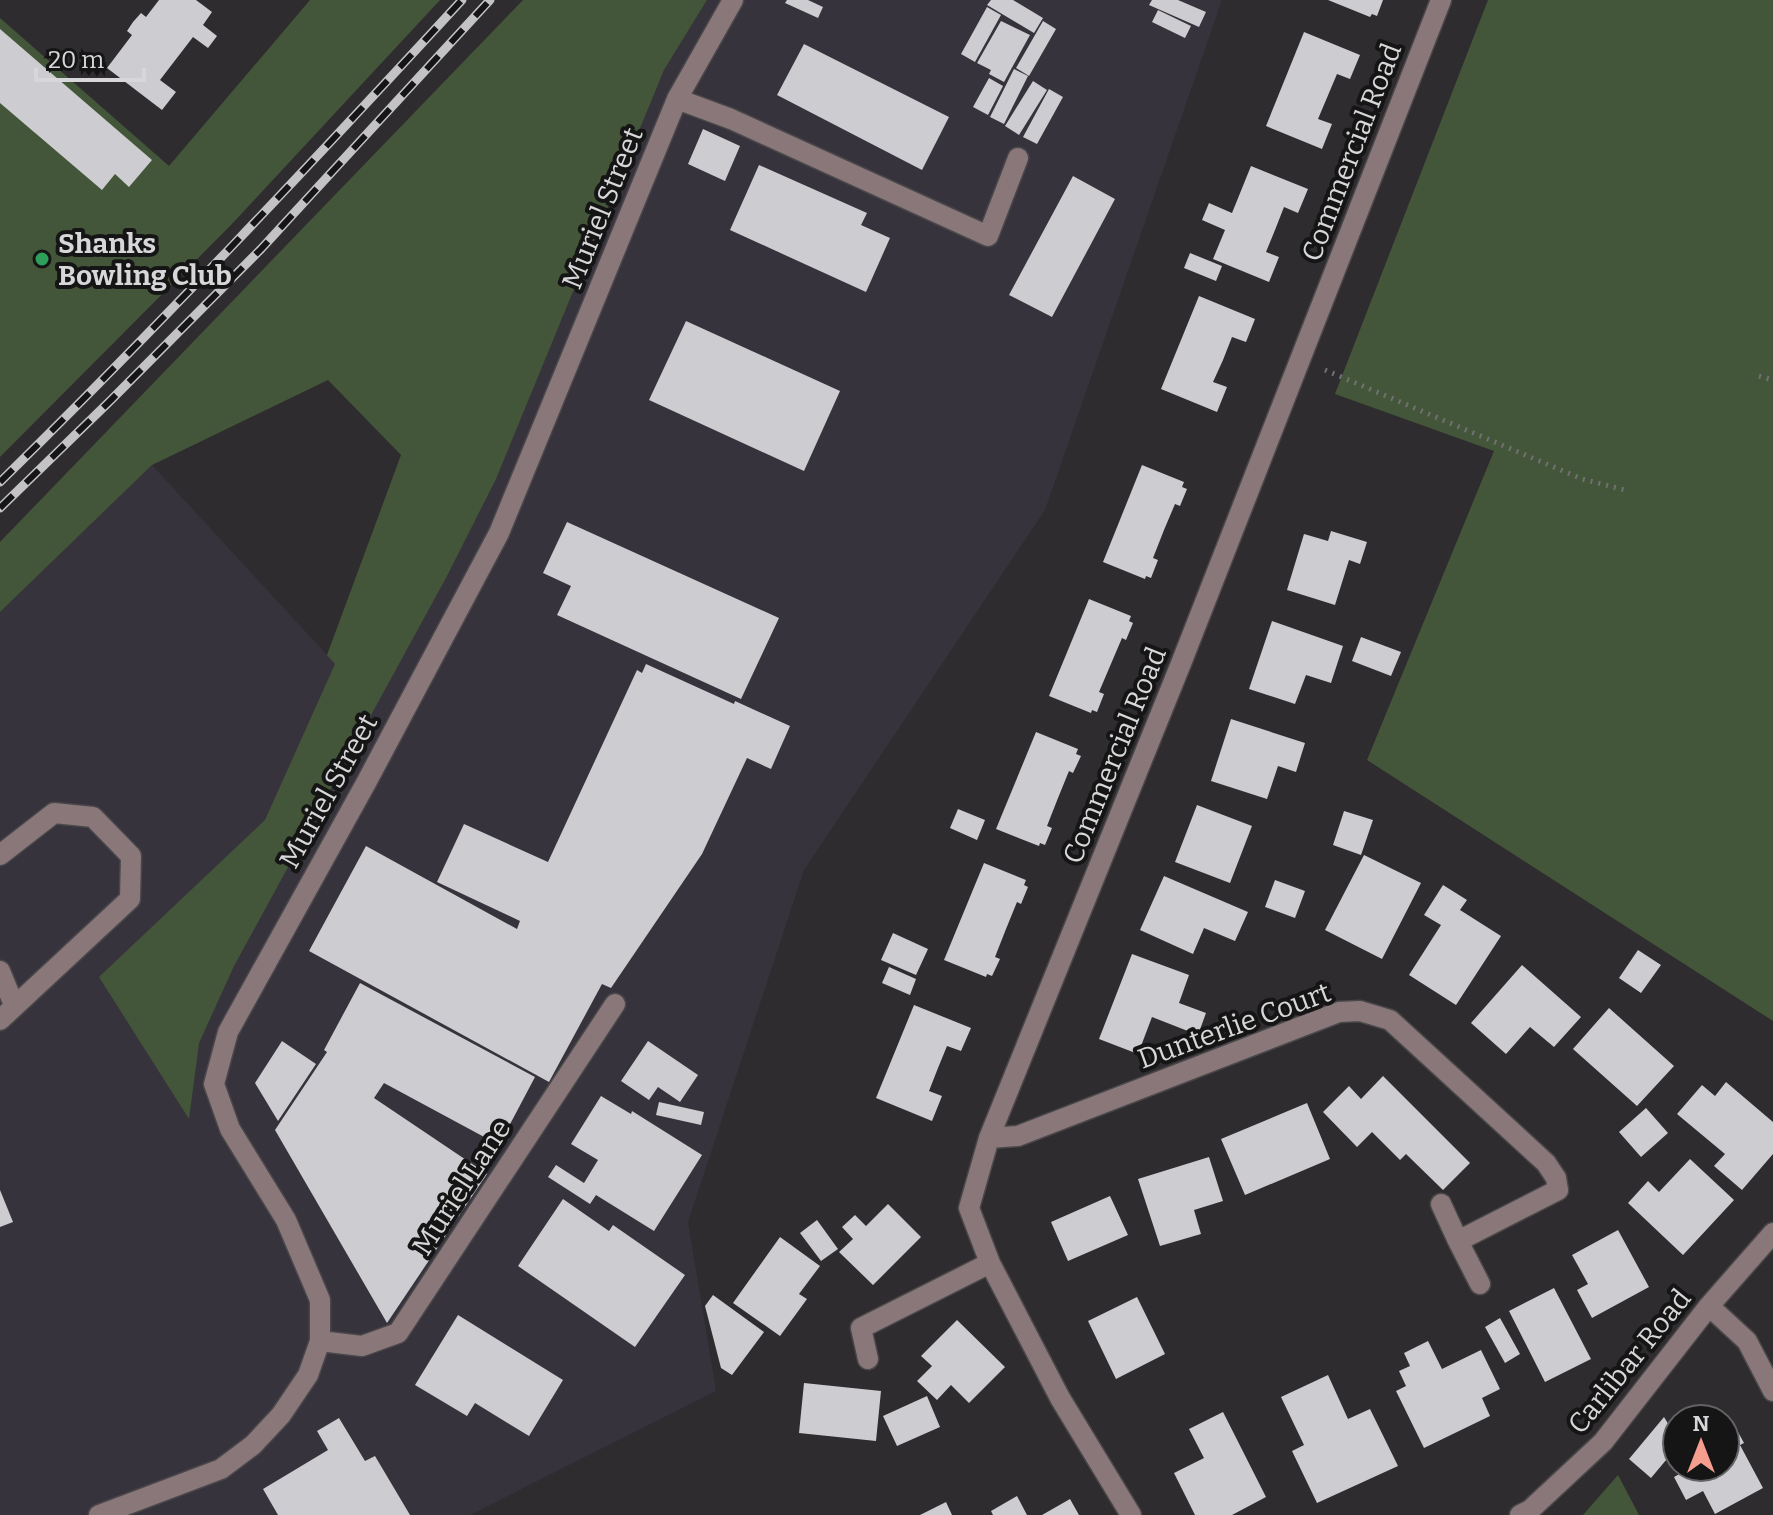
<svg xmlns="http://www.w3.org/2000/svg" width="1773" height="1515" viewBox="0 0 1773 1515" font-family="Bitter,serif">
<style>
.built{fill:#37333c}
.green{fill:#445639}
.building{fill:#cdccd0}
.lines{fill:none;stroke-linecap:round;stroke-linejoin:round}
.minor-casing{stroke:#49474a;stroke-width:23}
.path{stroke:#717072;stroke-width:5;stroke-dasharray:2 6;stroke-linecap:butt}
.minor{stroke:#897779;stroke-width:20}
.rail-casing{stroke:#c3c2c4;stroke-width:9}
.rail{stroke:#161516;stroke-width:6;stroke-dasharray:18;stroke-linecap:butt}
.leisure-dot{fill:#2e9e5b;stroke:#161516;stroke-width:3}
.labels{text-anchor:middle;stroke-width:8;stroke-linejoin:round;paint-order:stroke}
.street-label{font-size:28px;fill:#d7d6d8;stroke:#161516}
.poi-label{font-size:28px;font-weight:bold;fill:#d7d6d8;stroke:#161516;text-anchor:start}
</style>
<rect width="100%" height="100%" fill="#2e2c2f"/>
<path class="built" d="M 707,0 L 1222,0 L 1045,510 L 804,870 L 688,1222 L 716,1391 L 470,1515 L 0,1515 L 0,612 L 152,465 L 327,655 L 447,576 L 496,478 L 664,70 Z"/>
<path class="green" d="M 310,0 L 440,0 L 231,225 L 0,457 L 0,18 L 169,166 Z
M 523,0 L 707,0 L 664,70 L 496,479 L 447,576 L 234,966 L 199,1043 L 189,1119 L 99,977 L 265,820 L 335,664 L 327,655 L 401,455 L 328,380 L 152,465 L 0,612 L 0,542 Z
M 1488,0 L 1773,0 L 1773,1021 L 1367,760 L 1494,451 L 1335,394 Z
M 1618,1475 L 1639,1515 L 1583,1515 Z"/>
<path class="building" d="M 159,0 L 196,0 L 212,12 L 203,25 L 217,36 L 208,48 L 193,37 L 160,80 L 176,92 L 162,110 L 107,68 L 132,35 L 127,31 L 133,22 L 141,13 L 146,17 Z
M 787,0 L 808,0 L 823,7 L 818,18 L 785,3 Z
M 991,0 L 1013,0 L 1043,18 L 1034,33 L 987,5 Z
M 1152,0 L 1178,0 L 1206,12 L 1199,27 L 1149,5 Z
M 1328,0 L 1383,0 L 1377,16 L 1372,14 L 1370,17 Z
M 987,7 L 1001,15 L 975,62 L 961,54 Z
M 1158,10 L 1191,26 L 1185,38 L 1152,22 Z
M 1001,21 L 1030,35 L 1004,82 L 989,74 L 991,70 L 977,63 Z
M 1043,21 L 1056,29 L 1029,76 L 1016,68 Z
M 0,29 L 152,160 L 129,187 L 115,174 L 102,190 L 0,103 Z
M 1304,32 L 1360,55 L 1350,79 L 1337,74 L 1318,119 L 1332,124 L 1322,149 L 1266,126 Z
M 804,44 L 949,117 L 922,170 L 777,95 Z
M 1014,69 L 1028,76 L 1004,124 L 990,117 Z
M 989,78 L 1003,86 L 988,115 L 973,107 Z
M 1033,81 L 1047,90 L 1019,135 L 1005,126 Z
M 1049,89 L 1063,97 L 1037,144 L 1023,137 Z
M 703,129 L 740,146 L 725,181 L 688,164 Z
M 759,165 L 867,213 L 861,225 L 890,238 L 866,292 L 730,230 Z
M 1251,166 L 1308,189 L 1298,213 L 1284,207 L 1275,230 L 1266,252 L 1279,257 L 1269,282 L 1213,259 L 1225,230 L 1202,220 L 1209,203 L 1232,213 Z
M 1073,176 L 1115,199 L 1052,317 L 1009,295 Z
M 1190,253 L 1222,266 L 1216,281 L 1184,268 Z
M 1199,296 L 1255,319 L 1246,342 L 1232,337 L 1223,360 L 1213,382 L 1227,387 L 1217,412 L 1161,389 Z
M 686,321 L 840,391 L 804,471 L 649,400 Z
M 1142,465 L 1184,482 L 1182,487 L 1187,489 L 1180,506 L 1175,504 L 1164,530 L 1153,558 L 1158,560 L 1151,578 L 1146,576 L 1145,579 L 1103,562 Z
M 567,522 L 779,618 L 741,699 L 557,615 L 571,586 L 543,573 Z
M 1331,531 L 1367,542 L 1360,564 L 1349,560 L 1335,605 L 1287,590 L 1304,534 L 1328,541 Z
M 1089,599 L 1131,616 L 1129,621 L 1133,623 L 1126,640 L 1122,638 L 1099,692 L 1104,694 L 1097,712 L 1092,710 L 1091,713 L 1049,696 Z
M 1272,621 L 1343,646 L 1331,683 L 1306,675 L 1295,704 L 1249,689 Z
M 1361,637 L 1401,652 L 1391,676 L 1352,661 Z
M 646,664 L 734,704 L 735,701 L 790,726 L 771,769 L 747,758 L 702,854 L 611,988 L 602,984 L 549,1082 L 309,951 L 366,846 L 517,929 L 520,921 L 437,882 L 464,824 L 548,862 L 637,670 L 642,673 Z
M 1231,719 L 1305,743 L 1296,772 L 1278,766 L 1267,799 L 1211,781 Z
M 1036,732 L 1078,749 L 1076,754 L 1081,756 L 1073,773 L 1069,771 L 1058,798 L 1047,826 L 1052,828 L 1045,845 L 1040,843 L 1039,846 L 996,829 Z
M 1197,805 L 1252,826 L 1230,883 L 1175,862 Z
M 958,809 L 985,820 L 977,840 L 950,828 Z
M 1344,811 L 1373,820 L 1361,855 L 1333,845 Z
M 1364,855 L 1421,883 L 1382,959 L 1325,930 Z
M 984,863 L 1026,880 L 1024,885 L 1028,887 L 1021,904 L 1017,902 L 1006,929 L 995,957 L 1000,959 L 992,976 L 987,974 L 986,977 L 944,960 Z
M 1164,876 L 1248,912 L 1235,941 L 1204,928 L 1193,954 L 1140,930 Z
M 1275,880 L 1305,891 L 1295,918 L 1265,907 Z
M 1443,885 L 1467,900 L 1460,910 L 1501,936 L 1456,1005 L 1409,975 L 1441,925 L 1424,915 Z
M 893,933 L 928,949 L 916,975 L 881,960 Z
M 1638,950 L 1661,965 L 1641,993 L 1619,978 Z
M 1132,954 L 1189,975 L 1179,1003 L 1206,1013 L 1198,1035 L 1152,1017 L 1138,1054 L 1099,1039 Z
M 1522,965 L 1581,1017 L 1554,1047 L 1530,1027 L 1506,1054 L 1471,1023 Z
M 889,967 L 916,979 L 910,995 L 882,983 Z
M 360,983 L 535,1077 L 499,1145 L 384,1083 L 374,1098 L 487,1174 L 387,1323 L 275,1130 L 327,1052 L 324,1050 Z
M 914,1005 L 971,1028 L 961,1051 L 947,1046 L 938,1068 L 929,1091 L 942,1096 L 932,1121 L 876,1098 Z
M 1609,1008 L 1674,1066 L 1637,1106 L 1573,1049 Z
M 282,1041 L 316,1064 L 278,1121 L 255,1083 Z
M 648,1041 L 698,1075 L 680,1102 L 658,1087 L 649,1100 L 621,1081 Z
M 1383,1076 L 1470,1163 L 1443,1190 L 1406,1154 L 1400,1160 L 1372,1132 L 1357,1147 L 1323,1112 L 1349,1086 L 1361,1099 Z
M 1726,1082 L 1773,1122 L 1773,1154 L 1742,1190 L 1714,1166 L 1725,1154 L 1677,1114 L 1702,1085 L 1715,1096 Z
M 601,1096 L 631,1114 L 632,1111 L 702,1155 L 654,1231 L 596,1195 L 590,1204 L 548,1177 L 556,1165 L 584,1183 L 598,1160 L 571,1144 Z
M 659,1102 L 704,1112 L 701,1125 L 656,1115 Z
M 1307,1103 L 1330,1159 L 1245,1195 L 1221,1139 Z
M 1646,1108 L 1668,1133 L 1641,1157 L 1619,1132 Z
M 1209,1157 L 1223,1201 L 1194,1210 L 1201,1234 L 1160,1246 L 1138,1179 Z
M 1690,1159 L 1734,1200 L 1683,1255 L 1628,1203 L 1648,1181 L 1659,1192 Z
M 0,1190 L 13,1222 L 0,1227 Z
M 1110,1196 L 1128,1235 L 1068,1261 L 1051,1222 Z
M 563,1199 L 609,1231 L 613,1225 L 685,1275 L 635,1347 L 518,1266 Z
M 888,1204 L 921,1237 L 873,1285 L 839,1252 L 853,1239 L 842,1227 L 855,1215 L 866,1226 Z
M 817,1220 L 838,1249 L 821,1261 L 800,1233 Z
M 1618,1230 L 1649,1287 L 1592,1318 L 1577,1290 L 1588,1284 L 1572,1255 Z
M 780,1237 L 820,1266 L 799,1294 L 807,1299 L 780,1336 L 733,1303 Z
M 1554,1288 L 1591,1359 L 1545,1382 L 1509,1311 Z
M 713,1295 L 764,1332 L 732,1375 L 721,1368 L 705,1306 Z
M 1137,1297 L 1165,1354 L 1116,1379 L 1088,1321 Z
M 458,1315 L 563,1380 L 529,1436 L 475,1403 L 467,1416 L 415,1385 Z
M 1500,1318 L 1520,1354 L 1505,1363 L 1485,1327 Z
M 957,1320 L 1005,1367 L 969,1403 L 951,1385 L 937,1400 L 917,1381 L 932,1366 L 921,1356 Z
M 1428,1341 L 1442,1369 L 1481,1350 L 1500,1389 L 1482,1398 L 1490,1416 L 1424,1448 L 1396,1391 L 1406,1386 L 1399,1371 L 1410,1366 L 1404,1353 Z
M 1328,1375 L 1348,1419 L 1370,1409 L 1398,1466 L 1317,1503 L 1292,1451 L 1304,1445 L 1281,1397 Z
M 804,1383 L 881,1391 L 876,1441 L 799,1433 Z
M 927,1396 L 940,1427 L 897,1446 L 883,1416 Z
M 1223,1412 L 1266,1497 L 1232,1515 L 1195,1515 L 1174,1473 L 1204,1458 L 1189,1429 Z
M 1664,1417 L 1677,1438 L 1677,1447 L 1651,1478 L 1629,1459 Z
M 339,1418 L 365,1461 L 375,1456 L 410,1515 L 278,1515 L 263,1489 L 328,1450 L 317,1431 Z
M 1732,1421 L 1744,1443 L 1740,1445 L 1763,1488 L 1715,1514 L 1703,1491 L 1686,1500 L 1674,1477 L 1692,1467 L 1725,1467 L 1725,1424 Z
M 1017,1496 L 1027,1515 L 993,1515 L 991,1511 Z
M 1070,1499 L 1079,1515 L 1042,1515 Z
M 946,1502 L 952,1515 L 920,1515 Z"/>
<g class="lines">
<defs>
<path id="minor" d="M 677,99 L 731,119 L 988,236 L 1018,158
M 0,855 L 54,813 L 93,817 L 131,856 L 130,899 L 0,1020
M 0,971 L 14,1005
M 989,1138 L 1018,1136 L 1339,1012 L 1360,1011 L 1390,1020 L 1546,1163 L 1556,1178 L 1558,1190 L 1458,1241 L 1480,1284
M 1441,1204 L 1458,1241
M 1709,1306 L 1747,1341 L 1773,1391
M 320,1341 L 362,1346 L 398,1333 L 615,1004
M 868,1359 L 861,1328 L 990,1263
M 99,1515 L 221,1469 L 253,1445 L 281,1415 L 308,1375 L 320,1341 L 320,1300 L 286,1220 L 230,1129 L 214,1084 L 228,1032 L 366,783 L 499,533 L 677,99 L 733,0
M 1131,1515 L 1060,1398 L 990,1263 L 969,1208 L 989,1138 L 1180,666 L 1441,0
M 1520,1515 L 1530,1510 L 1603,1442 L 1709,1306 L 1773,1233"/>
</defs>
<use href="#minor" class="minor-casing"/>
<path class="path" d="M 1325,370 L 1582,479 L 1629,491
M 1759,376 L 1773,380"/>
<use href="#minor" class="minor"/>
<defs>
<path id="rail" d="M 0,482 C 159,326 311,164 462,0
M 0,508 L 111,400 L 261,249 L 490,0"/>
</defs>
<use href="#rail" class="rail-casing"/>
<use href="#rail" class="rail"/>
</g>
<circle class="leisure-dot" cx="42" cy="259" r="8"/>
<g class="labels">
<g class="street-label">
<text transform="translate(1351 152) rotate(-69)" y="10">Commercial Road</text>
<text transform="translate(602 208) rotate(-68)" y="10">Muriel Street</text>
<text transform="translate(1114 755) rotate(-68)" y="10">Commercial Road</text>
<text transform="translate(328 791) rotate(-61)" y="10">Muriel Street</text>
<text transform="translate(1234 1025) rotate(-20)" y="10">Dunterlie Court</text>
<text transform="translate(461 1187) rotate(-57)" y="10">Muriel Lane</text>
<text transform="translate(1629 1361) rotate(-51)" y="10">Carlibar Road</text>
</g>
<g class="poi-label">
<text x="58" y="253">Shanks<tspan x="58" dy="32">Bowling Club</tspan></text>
</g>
</g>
<g transform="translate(1701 1443)"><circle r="38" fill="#161516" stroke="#636264" stroke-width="2"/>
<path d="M0-6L14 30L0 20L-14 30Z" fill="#f59d8e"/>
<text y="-12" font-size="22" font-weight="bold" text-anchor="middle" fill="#d7d6d8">N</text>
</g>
<path d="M36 68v12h108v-12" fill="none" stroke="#d7d6d8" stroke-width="4"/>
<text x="48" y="68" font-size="24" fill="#d7d6d8" stroke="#161516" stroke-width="6" paint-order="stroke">20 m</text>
</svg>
